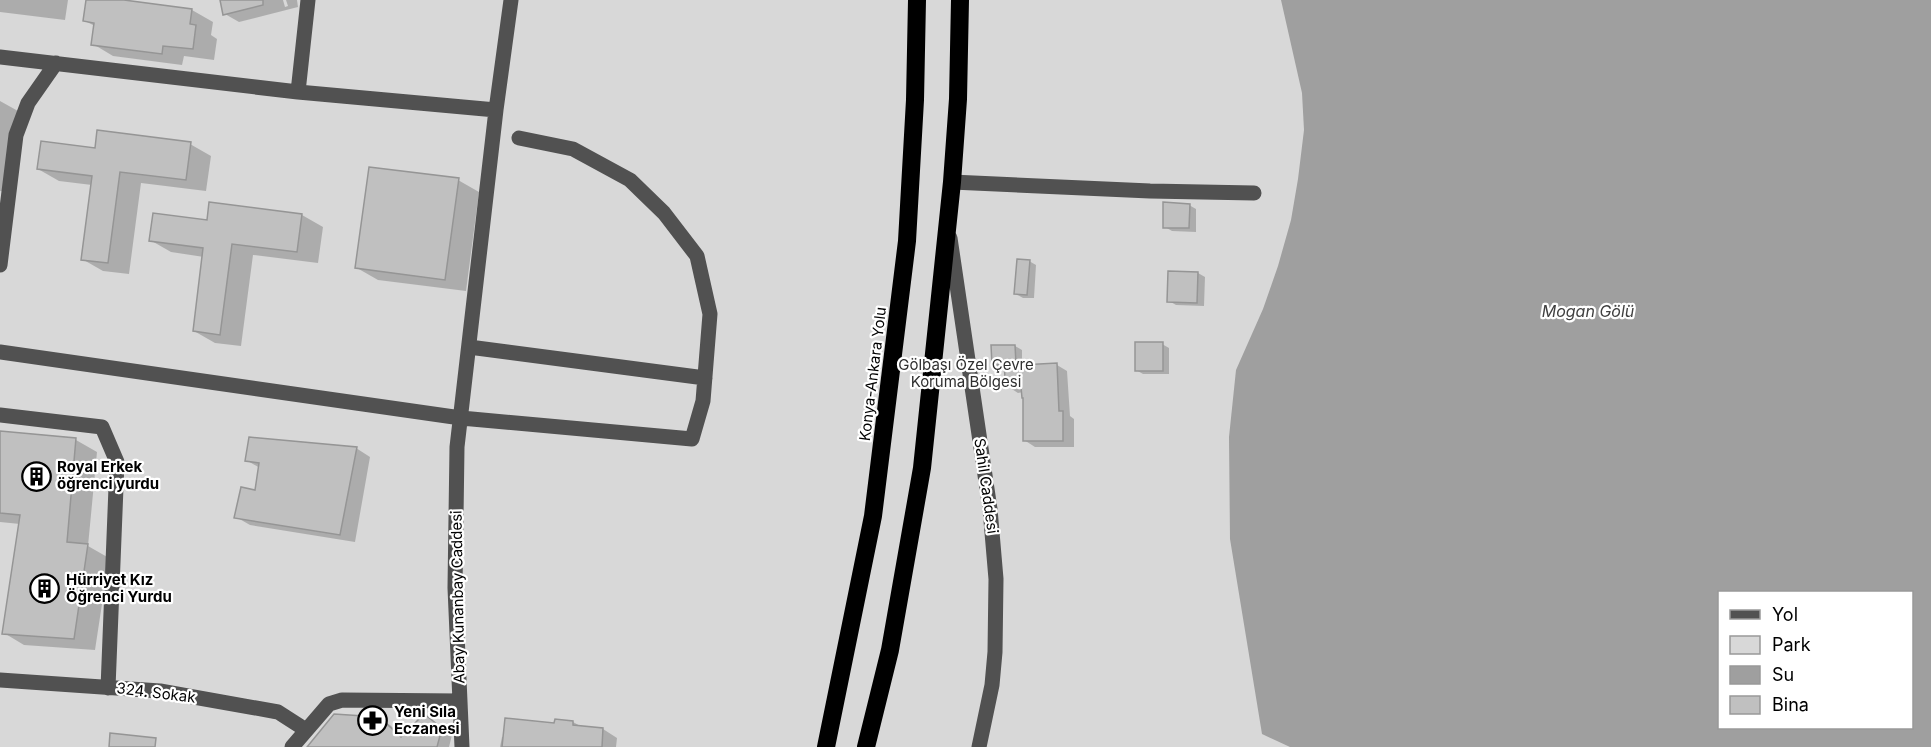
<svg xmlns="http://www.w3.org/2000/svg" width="1931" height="747" viewBox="0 0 1931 747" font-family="Inter,sans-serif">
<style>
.green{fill:#d8d8d8;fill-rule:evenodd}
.water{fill:#9f9f9f;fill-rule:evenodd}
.shadow{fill:#0003}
.building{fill:#c0c0c0;stroke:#959595;stroke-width:1.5}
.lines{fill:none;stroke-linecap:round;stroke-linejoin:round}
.minor{stroke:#515151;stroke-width:15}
.highway{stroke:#000;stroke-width:18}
.labels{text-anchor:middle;stroke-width:4.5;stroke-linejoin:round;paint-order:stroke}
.park-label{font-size:15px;fill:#2f2f2f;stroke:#fff}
.street-label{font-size:15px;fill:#000;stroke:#fff}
.poi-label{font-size:15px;font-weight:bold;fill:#000;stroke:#fff;text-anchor:start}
.water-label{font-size:16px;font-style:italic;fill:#404040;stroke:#fff}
</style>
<rect width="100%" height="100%" fill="#fff"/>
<path class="green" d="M 0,0 L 1931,0 L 1931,747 L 0,747 ZM 1720,592 L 1912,592 L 1912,728 L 1720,728 Z"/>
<path class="water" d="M 1281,0 L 1931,0 L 1931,747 L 1290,747 L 1262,734 L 1230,539 L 1229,437 L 1236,370 L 1263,309 L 1278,266 L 1291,220 L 1298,179 L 1304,130 L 1302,93 ZM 1720,592 L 1912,592 L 1912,728 L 1720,728 Z"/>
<path class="shadow" d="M 0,0 L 68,0 L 65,20 L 0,12 Z
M 88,0 L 112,0 L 192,10 L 213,22 L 211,35 L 217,39 L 214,60 L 184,56 L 182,65 L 113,56 L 93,44 L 95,26 L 85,21 Z
M 221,0 L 283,0 L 285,7 L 288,6 L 286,0 L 297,0 L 298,7 L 239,22 L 225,14 Z
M 0,101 L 18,111 L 16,193 L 0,191 Z
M 190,144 L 211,156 L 206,191 L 141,183 L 129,274 L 103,271 L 82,259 L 92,185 L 59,181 L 38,169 Z
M 458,180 L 479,192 L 466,291 L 378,280 L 357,268 Z
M 210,203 L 302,215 L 323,227 L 318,263 L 253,255 L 241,346 L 215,343 L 194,331 L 204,257 L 171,252 L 150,240 L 208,222 Z
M 1189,205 L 1196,209 L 1196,232 L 1172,231 L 1165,227 Z
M 1029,261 L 1036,265 L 1034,298 L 1023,298 L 1016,294 Z
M 1198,273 L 1205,277 L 1204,306 L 1176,305 L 1169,301 Z
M 1162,344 L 1169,348 L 1169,374 L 1143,374 L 1136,370 Z
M 1015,346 L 1022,350 L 1022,367 L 1057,365 L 1067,371 L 1070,416 L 1074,419 L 1074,447 L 1035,447 L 1024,440 L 1025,398 L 1023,392 L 1018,393 L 1007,386 L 1006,368 L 1000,368 L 993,364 Z
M 0,432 L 76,440 L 97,452 L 88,546 L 109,558 L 95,650 L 24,645 L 4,633 L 20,524 L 0,522 Z
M 356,448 L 370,457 L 355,542 L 250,525 L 236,517 L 256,492 L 260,468 L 246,460 Z
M 378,718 L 390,725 L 403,737 L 435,723 L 452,735 L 449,747 L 309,747 Z
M 573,722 L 582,727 L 603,729 L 617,738 L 616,747 L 500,747 L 502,737 Z"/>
<path class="building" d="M 86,0 L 124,0 L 192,9 L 190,24 L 196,25 L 193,49 L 163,46 L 162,54 L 91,45 L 94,23 L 83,21 Z
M 220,0 L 263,0 L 263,5 L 223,15 Z
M 97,130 L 191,142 L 186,180 L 120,172 L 108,263 L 81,260 L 92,176 L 37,169 L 41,141 L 95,148 Z
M 369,167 L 459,178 L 445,280 L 355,268 Z
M 209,202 L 302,214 L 297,252 L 232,244 L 220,335 L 193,331 L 203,248 L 149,241 L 153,213 L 207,220 Z
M 1163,202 L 1190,204 L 1189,228 L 1163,228 Z
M 1017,259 L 1030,260 L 1027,295 L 1014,294 Z
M 1168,271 L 1198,272 L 1197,303 L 1167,302 Z
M 1135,342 L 1163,342 L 1163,371 L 1135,371 Z
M 991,345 L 1015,345 L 1016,364 L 992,365 Z
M 1057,363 L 1059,411 L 1063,411 L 1063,441 L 1023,441 L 1023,398 L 1022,398 L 1021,387 L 1006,387 L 1004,366 Z
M 0,431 L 76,438 L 67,542 L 88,544 L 74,639 L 2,634 L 20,515 L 0,513 Z
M 249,437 L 357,447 L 340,535 L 234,518 L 241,487 L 255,490 L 259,463 L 245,461 Z
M 334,714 L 379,717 L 401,737 L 424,714 L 442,728 L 437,747 L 307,747 Z
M 505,718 L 554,723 L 555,719 L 573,721 L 573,725 L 603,728 L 602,747 L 502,747 Z
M 110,733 L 156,738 L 155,747 L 109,747 Z"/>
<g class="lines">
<path class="minor" d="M 0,57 L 298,92 L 496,110
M 298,92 L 308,0
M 952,182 L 1150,191 L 1254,193
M 950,238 L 990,509 L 996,579 L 995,652 L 992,685 L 979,747
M 0,265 L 16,135 L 28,103 L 56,63
M 469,347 L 705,378
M 0,352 L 461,418 L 692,439 L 703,401 L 710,314 L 697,256 L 664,213 L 630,180 L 573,149 L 519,138
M 0,415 L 102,427 L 117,462 L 108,688
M 0,680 L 160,691 L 278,712 L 306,730
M 292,747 L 329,704 L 342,700 L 460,701
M 462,747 L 455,588 L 457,447 L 496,110 L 511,0"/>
<path class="highway" d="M 826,747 L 873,516 L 907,241 L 915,100 L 917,0
M 866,747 L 890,650 L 922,468 L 952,182 L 958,99 L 960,0"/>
</g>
<defs>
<symbol id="building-ring" viewBox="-11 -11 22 22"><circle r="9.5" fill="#fff" stroke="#000" stroke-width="1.5"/><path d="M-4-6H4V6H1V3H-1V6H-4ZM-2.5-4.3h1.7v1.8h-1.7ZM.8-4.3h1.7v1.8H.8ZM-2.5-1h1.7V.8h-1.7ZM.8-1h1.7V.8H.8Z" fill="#000"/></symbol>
<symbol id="pharmacy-ring" viewBox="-11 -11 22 22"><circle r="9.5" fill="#fff" stroke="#000" stroke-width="1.5"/><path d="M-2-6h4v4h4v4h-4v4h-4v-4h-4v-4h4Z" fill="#000"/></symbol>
</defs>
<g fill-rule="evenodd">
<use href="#building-ring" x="20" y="460" width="33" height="33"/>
<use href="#building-ring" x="28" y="572" width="33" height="33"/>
<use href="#pharmacy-ring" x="356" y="704" width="33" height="33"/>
</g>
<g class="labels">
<g class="park-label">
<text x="966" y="370">Gölbaşı Özel Çevre<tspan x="966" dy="17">Koruma Bölgesi</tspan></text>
</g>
<g class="street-label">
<text transform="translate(873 374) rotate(-83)" y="5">Konya-Ankara Yolu</text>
<text transform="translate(986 486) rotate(82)" y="5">Sahil Caddesi</text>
<text transform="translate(458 597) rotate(-91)" y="5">Abay Kunanbay Caddesi</text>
<text transform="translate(156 693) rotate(7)" y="5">324. Sokak</text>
</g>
<g class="poi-label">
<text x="57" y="472">Royal Erkek<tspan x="57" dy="17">öğrenci yurdu</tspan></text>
<text x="66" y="585">Hürriyet Kız<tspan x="66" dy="17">Öğrenci Yurdu</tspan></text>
<text x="394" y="717">Yeni Sıla<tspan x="394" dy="17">Eczanesi</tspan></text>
</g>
<g class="water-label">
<text x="1588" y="317">Mogan Gölü</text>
</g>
</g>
<rect x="1718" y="591" width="195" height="138" fill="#ffffff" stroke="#999999" stroke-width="1.5"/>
<rect x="1730" y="610" width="30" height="9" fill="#515151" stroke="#999999" stroke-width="1.5"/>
<text x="1772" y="621" font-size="18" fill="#000000">Yol</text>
<rect x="1730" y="636" width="30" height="18" fill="#d8d8d8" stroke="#999999" stroke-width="1.5"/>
<text x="1772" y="651" font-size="18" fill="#000000">Park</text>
<rect x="1730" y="666" width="30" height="18" fill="#9f9f9f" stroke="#999999" stroke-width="1.5"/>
<text x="1772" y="681" font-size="18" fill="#000000">Su</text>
<rect x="1730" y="696" width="30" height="18" fill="#c0c0c0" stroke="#999999" stroke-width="1.5"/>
<text x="1772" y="711" font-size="18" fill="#000000">Bina</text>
</svg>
